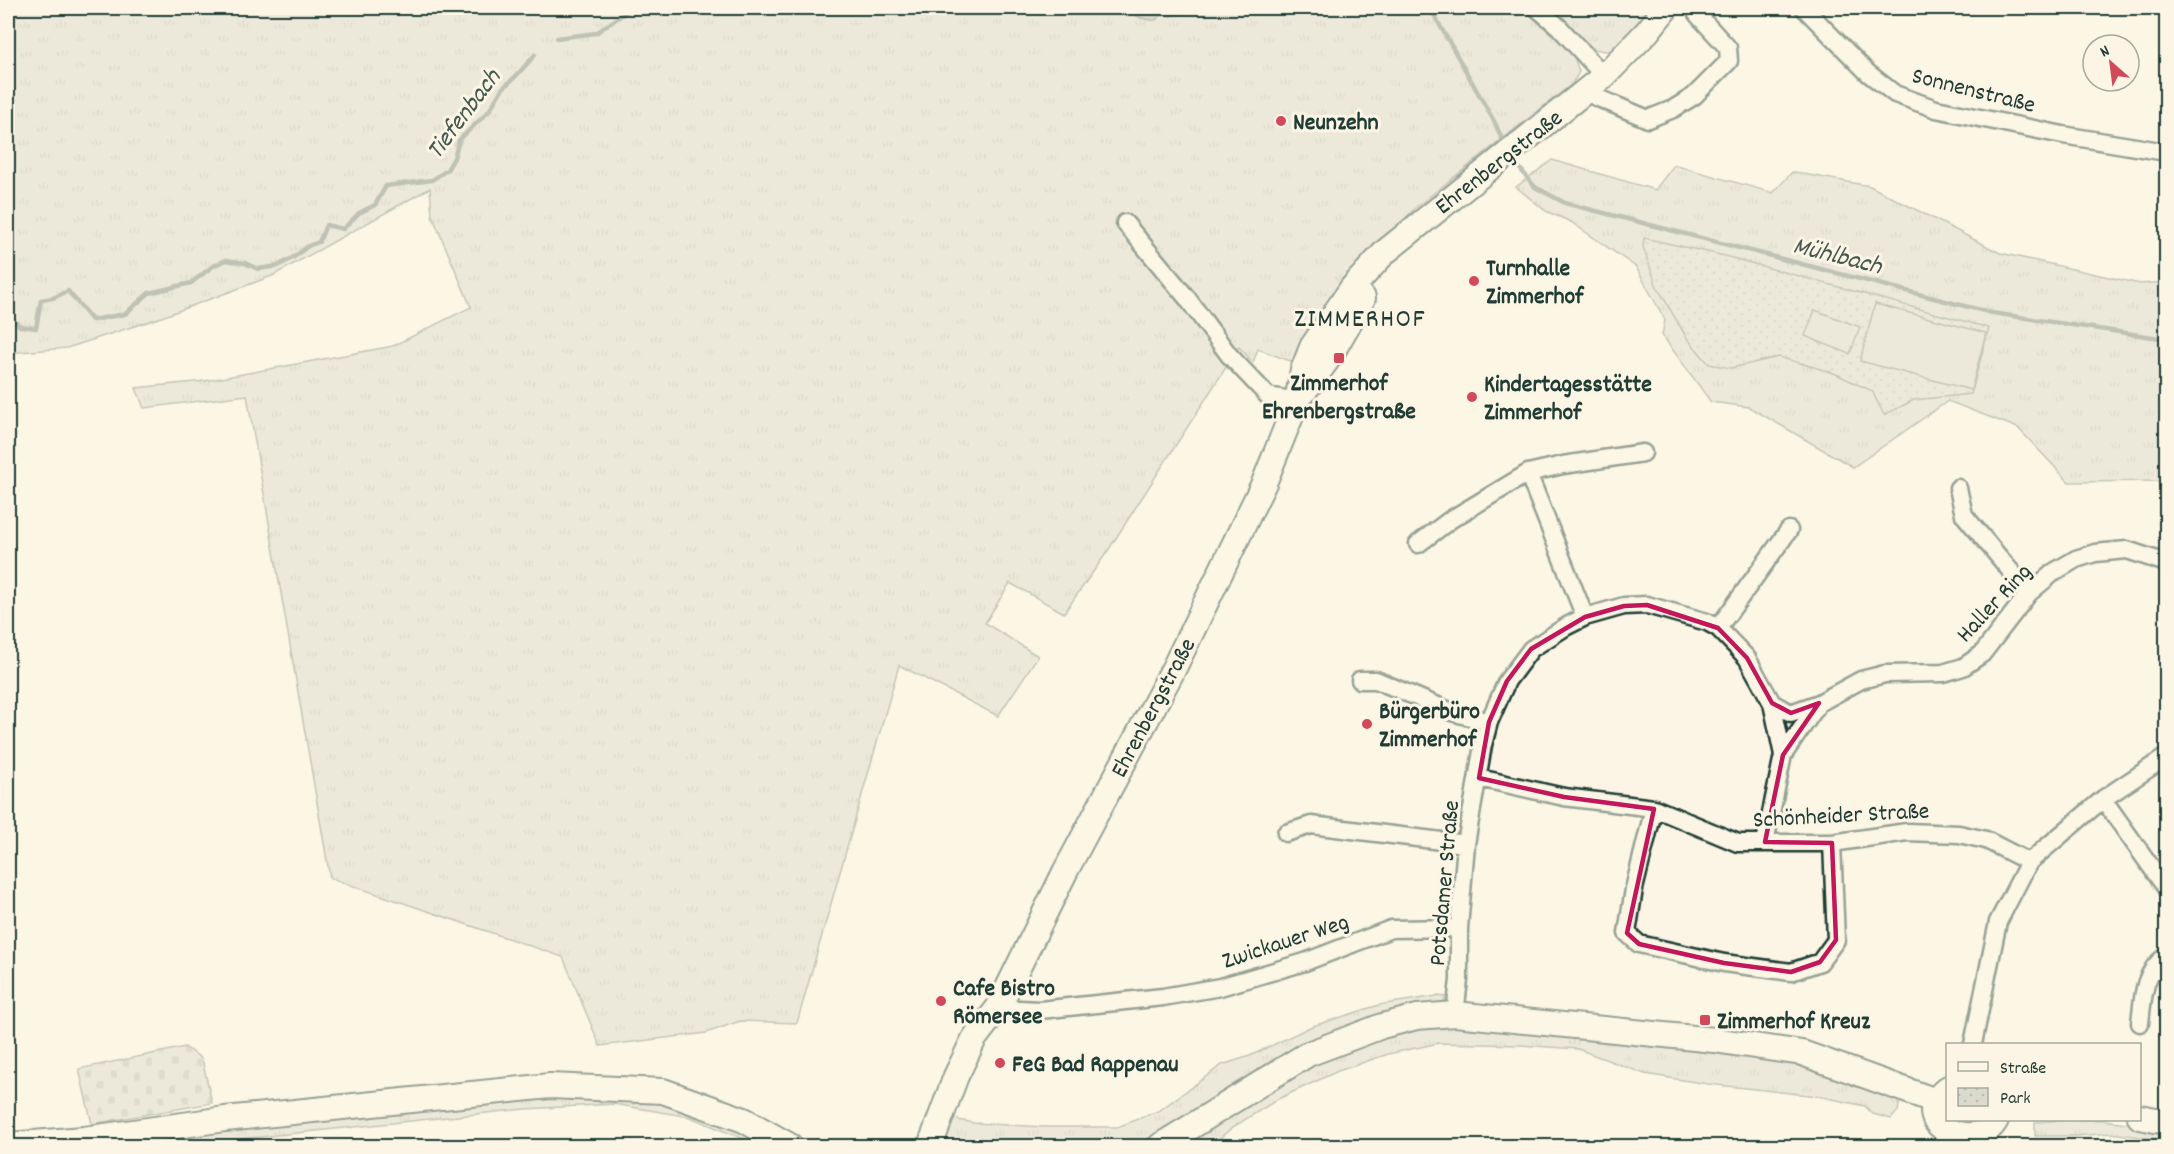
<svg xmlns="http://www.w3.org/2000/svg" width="2174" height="1154" viewBox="0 0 2174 1154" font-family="Dekko,sans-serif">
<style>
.grass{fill:url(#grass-tufts);stroke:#7e8c80;stroke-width:1.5}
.cemetery{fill:url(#cemetery-stones);stroke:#7e8c80;stroke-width:1.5}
.park{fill:url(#park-dots);stroke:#7e8c80;stroke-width:1.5}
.pitch{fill:#dcdacc;stroke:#7e8c80;stroke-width:1.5}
.water{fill:#aeb3a7;stroke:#758479;stroke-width:1.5}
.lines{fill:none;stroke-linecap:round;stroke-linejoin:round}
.stream{stroke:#758479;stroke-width:4.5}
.street-casing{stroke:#1f3d34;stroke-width:21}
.secondary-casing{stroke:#1f3d34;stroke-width:28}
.street{stroke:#fcf5e5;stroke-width:16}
.secondary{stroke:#fcf5e5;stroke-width:24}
.marked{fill:none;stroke:#c2185b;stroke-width:4.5;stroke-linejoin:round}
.poi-dot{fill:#d1495b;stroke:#fcf5e5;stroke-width:2}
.labels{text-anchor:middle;stroke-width:6;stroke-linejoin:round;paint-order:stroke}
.street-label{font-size:24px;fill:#1f3d34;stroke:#fcf5e5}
.poi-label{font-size:24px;font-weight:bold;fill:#1f3d34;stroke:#fcf5e5;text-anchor:start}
.water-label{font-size:26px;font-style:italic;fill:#435a51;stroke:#fcf5e5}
.quarter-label{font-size:27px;letter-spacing:1.5px;fill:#1f3d34;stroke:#fcf5e5}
</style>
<defs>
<pattern id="grass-tufts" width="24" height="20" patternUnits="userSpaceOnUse" patternTransform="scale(1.5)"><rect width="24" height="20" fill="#dcdacc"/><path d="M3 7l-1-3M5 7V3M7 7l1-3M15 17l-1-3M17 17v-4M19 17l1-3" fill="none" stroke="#bcbcb0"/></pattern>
<pattern id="cemetery-stones" width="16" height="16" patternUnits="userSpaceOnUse" patternTransform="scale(1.5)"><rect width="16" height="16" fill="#dcdacc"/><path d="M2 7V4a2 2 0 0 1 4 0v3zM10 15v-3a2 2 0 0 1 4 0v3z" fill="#bcbcb0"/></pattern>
<pattern id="park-dots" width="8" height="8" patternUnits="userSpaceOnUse" patternTransform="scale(1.5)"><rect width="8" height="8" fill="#dcdacc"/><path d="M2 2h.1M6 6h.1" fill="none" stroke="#bcbcb0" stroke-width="1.8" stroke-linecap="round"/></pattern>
</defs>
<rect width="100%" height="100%" fill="#fcf5e5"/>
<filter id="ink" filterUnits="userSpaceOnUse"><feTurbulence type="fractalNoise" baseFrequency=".0167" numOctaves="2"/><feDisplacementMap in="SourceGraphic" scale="12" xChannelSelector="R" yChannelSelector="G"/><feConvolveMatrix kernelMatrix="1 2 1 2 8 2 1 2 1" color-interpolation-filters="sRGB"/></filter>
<g filter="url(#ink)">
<path class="grass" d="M 8,8 L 1128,8 L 1136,16 C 1152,15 1168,17 1183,13 L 1184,8 L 1522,8 L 1573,53 L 1579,72 L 1572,84 L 1415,208 L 1333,295 L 1310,328 L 1296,363 L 1258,349 L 1253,362 L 1239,347 L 1107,552 L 1064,613 L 1010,583 L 985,623 L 1038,656 L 998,716 L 899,665 L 797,1023 L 740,1021 L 706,1033 L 600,1046 L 563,957 L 330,878 L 247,395 L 144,408 L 136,388 L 205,381 L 393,346 L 471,307 L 432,215 L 430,188 L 272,276 L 159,318 L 67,348 L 8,353 Z
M 1548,8 L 1650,8 L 1611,52 L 1594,49 Z
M 1552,160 L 1655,190 L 1674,165 L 1773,193 L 1792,172 L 1870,186 L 2000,253 L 2140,284 L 2166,282 L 2166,483 L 2163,481 L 2069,482 L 2018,428 L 1948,401 L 1853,467 L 1749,407 L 1711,402 L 1662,335 L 1665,320 L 1636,267 L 1571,222 L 1546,211 L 1516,187 Z
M 1437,996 L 1446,997 C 1442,1012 1426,1010 1412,1012 L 1147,1146 L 943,1146 L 953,1119 L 974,1123 L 1043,1127 L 1118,1127 L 1160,1110 L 1222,1065 L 1250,1056 L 1310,1027 L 1379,1005 Z
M 1465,1025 L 1515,1028 L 1795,1061 L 1900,1100 L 1898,1111 L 1891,1119 L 1873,1114 L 1865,1106 L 1818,1096 L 1708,1084 L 1645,1074 L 1578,1049 L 1520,1045 L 1439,1043 L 1388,1054 L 1338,1071 L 1278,1099 L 1233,1127 L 1210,1146 L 1183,1146 L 1269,1089 L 1334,1052 L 1421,1027 Z
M 643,1096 L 715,1114 L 779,1146 L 757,1146 L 746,1140 L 690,1117 L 614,1104 L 525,1109 L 172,1146 L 137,1139 L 495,1098 Z
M 2069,1120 L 2105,1120 L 2166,1129 L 2166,1140 L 2110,1133 L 2076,1136 L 2035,1136 L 2035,1122 Z"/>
<path class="cemetery" d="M 185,1047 L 202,1059 L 212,1103 L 92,1124 L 79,1069 Z"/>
<path class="park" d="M 1644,238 L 1725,256 L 1989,328 L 1971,394 L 1914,400 L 1884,415 L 1872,391 L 1834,373 L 1779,357 L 1731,368 L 1709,364 L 1687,338 L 1657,287 L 1643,247 Z"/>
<path class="pitch" d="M 1875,304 L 1986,333 L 1971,390 L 1860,361 Z
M 1815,310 L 1860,327 L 1850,354 L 1805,336 Z"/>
<path class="water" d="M 1128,8 L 1184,8 L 1184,12 L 1171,16 L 1161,14 L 1156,20 C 1143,21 1137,17 1128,8 Z"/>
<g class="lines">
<path class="stream" d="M 1430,8 L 1494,121 L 1503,141
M 557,38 L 596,33 L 632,8
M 1517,165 L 1535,187 L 1565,203 L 1992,313 L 2166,339
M 8,314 L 20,326 L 36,328 L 41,300 L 53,298 L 68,291 L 92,320 L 125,314 L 149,293 L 191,283 L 213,266 L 226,260 L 245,263 L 258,269 L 278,266 L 294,257 L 308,246 L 319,242 L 326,225 L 343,229 L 359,213 L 375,205 L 386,186 L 432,180 L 447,170 L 454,158 L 459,140 L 489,111 L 502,89 L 515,77 L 535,55"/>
<defs>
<path id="street" d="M 1537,8 L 1559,27 L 1604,76
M 1804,8 L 1868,73 L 1895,94 L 1936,109 L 2063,135 L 2166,152
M 1586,91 L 1596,97 L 1648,119 L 1673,109 L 1694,96 L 1729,61 L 1728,48 L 1697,14 L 1697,8
M 1125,223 L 1187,298 L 1229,355 L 1268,396 L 1297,401
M 1528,473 L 1585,617
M 1958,488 L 1964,515 L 2029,593
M 1418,544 L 1450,520 L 1528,473 L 1563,465 L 1643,453
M 1718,628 L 1789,530
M 1360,680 L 1376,680 L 1452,712 L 1489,722
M 1772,703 L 1791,713 L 1819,703
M 1479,778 L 1564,797 L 1654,808 L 1738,843 L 1832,843 L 1907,832 L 1959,834 L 1986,840 L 2029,862
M 2103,799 L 2166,888
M 1654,808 L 1634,889 L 1627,933 L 1639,944 L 1724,963 L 1791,972 L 1820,962 L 1836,940 L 1832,843
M 1286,833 L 1311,825 L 1466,844
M 1765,842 L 1783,755 L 1819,703 L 1861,680 L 1885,674 L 1943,673 L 1963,667 L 1982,654 L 2029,593 L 2054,572 L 2076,559 L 2095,553 L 2127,550 L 2166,563
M 998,1008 L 1040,1010 L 1163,997 L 1220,987 L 1305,962 L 1391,929 L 1459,928
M 1455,1014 L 1459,980 L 1459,928 L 1466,844 L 1483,745 L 1489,722 L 1507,681 L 1531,649 L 1567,626 L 1585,617 L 1624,606 L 1647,605 L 1707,622 L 1718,628 L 1747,658 L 1772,703 L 1783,755
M 2140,1023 C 2143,997 2143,972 2166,956
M 1973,1044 L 1998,922 L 2029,862 L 2103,799 L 2166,757"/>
<path id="secondary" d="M 1303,393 L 1330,356 L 1363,298
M 1948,1088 C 1901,1125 1978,1154 1996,1120
M 2140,1117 L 2166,1122
M 8,1145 L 84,1139 L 225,1119 L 550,1086 L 663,1091 L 744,1120 L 790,1146
M 930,1146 L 956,1076 L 974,1039 L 998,1008 L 1065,872 L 1174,668 L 1264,483 L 1297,401 L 1303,370 L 1312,347 L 1352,288 L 1385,252 L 1604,76 L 1647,32 L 1666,8
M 1160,1146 L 1308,1054 L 1382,1026 L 1417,1017 L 1455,1014 L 1714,1040 L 1802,1053 L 1936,1101"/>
</defs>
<use href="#street" class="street-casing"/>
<use href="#secondary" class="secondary-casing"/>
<use href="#street" class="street"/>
<use href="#secondary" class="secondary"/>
</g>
</g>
<path d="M0 0H2174V1154H0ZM 1647,605 L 1718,628 L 1747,658 L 1772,703 L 1791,713 L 1819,703 L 1783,755 L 1765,842 L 1832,843 L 1836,940 L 1820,962 L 1791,972 L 1724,963 L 1639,944 L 1627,933 L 1654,809 L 1564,797 L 1479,778 L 1489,722 L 1507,681 L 1531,649 L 1585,617 L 1624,606 Z" fill="#fcf5e5" fill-opacity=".55" fill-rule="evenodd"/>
<path class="marked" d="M 1647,605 L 1718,628 L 1747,658 L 1772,703 L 1791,713 L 1819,703 L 1783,755 L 1765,842 L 1832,843 L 1836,940 L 1820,962 L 1791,972 L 1724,963 L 1639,944 L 1627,933 L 1654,809 L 1564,797 L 1479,778 L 1489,722 L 1507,681 L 1531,649 L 1585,617 L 1624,606 Z"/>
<g class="poi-dot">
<circle cx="1281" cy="121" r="6"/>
<circle cx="1474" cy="281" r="6"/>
<rect x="1333" y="352" width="12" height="12" rx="3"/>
<circle cx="1472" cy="397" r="6"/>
<circle cx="1367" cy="724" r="6"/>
<circle cx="941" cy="1001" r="6"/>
<rect x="1699" y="1014" width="12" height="12" rx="3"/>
<circle cx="1000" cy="1063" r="6"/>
</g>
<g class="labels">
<g class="street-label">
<text transform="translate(1974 89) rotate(14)" y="8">Sonnenstraße</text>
<text transform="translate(1498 161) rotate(-38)" y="8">Ehrenbergstraße</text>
<text transform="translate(1993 602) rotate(-47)" y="8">Haller Ring</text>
<text transform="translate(1152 707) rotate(-62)" y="8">Ehrenbergstraße</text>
<text transform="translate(1841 814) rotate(-3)" y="8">Schönheider Straße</text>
<text transform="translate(1443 883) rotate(-85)" y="8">Potsdamer Straße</text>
<text transform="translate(1285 940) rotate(-18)" y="8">Zwickauer Weg</text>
</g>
<g class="poi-label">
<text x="1293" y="129">Neunzehn</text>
<text x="1486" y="275">Turnhalle<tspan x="1486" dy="28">Zimmerhof</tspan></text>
<text x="1339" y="390" text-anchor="middle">Zimmerhof<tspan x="1339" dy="28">Ehrenbergstraße</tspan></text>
<text x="1484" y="391">Kindertagesstätte<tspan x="1484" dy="28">Zimmerhof</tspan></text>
<text x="1379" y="718">Bürgerbüro<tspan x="1379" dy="28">Zimmerhof</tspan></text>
<text x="953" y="995">Cafe Bistro<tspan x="953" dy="28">Römersee</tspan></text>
<text x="1717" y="1028">Zimmerhof Kreuz</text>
<text x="1012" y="1071">FeG Bad Rappenau</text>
</g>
<g class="water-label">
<text transform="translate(462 113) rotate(-53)" y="9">Tiefenbach</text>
<text transform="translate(1838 254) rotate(14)" y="9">Mühlbach</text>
</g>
<g class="quarter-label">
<text x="1360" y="326">ZIMMERHOF</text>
</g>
</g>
<rect width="2174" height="1154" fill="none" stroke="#fcf5e5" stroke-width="30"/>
<rect x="15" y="15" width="2144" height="1124" fill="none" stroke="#1f3d34" stroke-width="2" filter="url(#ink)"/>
<rect x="1946" y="1043" width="195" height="78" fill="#fcf5e5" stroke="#a4ab9e" stroke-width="1.5"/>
<rect x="1958" y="1062" width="30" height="9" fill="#fcf5e5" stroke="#a4ab9e" stroke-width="1.5"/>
<text x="2000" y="1073" font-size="18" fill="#1f3d34">Straße</text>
<rect x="1958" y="1088" width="30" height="18" fill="url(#park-dots)" stroke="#a4ab9e" stroke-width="1.5"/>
<text x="2000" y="1103" font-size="18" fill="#1f3d34">Park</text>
<g transform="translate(2111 63) rotate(332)"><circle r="28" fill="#fcf5e5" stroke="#a4ab9e" stroke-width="1.5"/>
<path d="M0-4.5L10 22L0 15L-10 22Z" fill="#d1495b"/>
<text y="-9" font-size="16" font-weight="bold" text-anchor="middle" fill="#1f3d34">N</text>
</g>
</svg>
